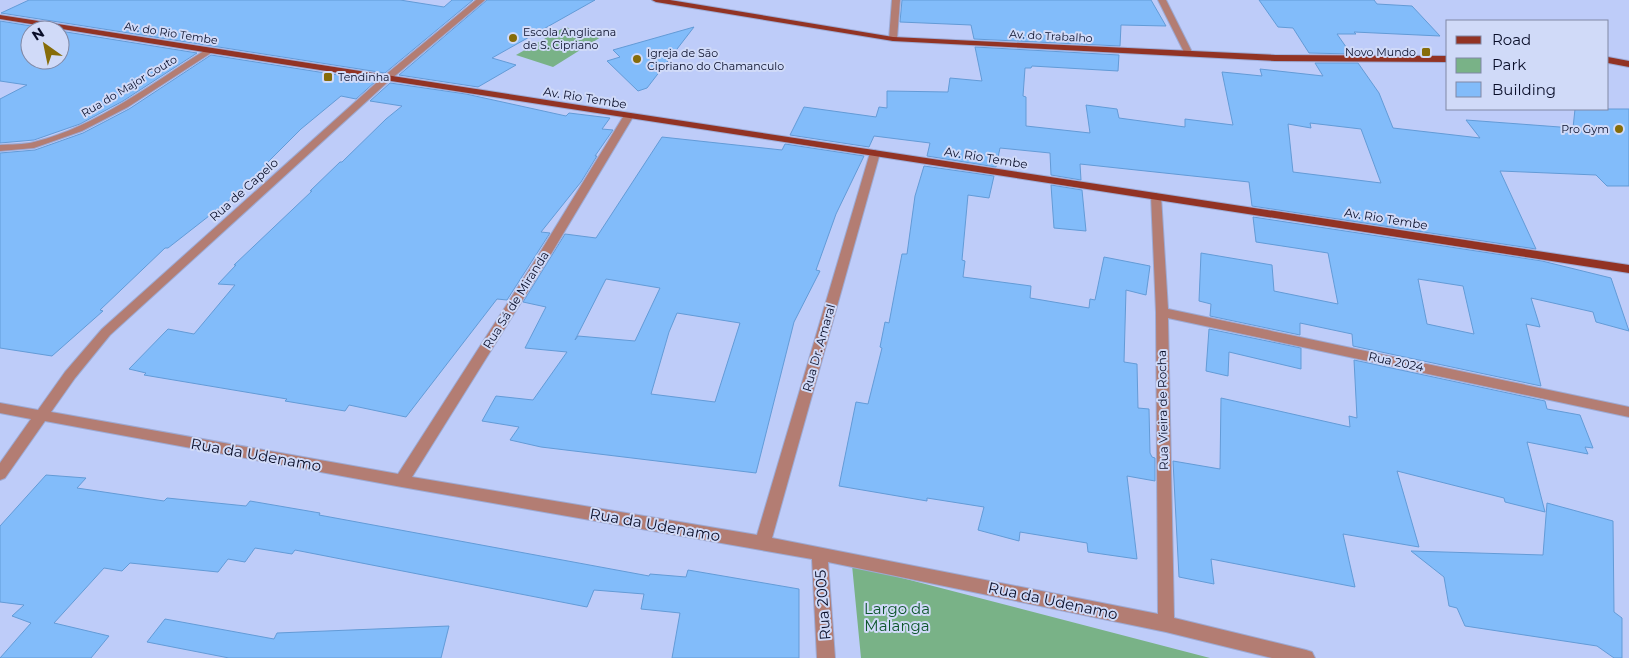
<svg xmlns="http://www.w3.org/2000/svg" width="1629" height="658" viewBox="0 0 1629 658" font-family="Montserrat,sans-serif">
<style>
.green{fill:#79b287}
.building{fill:#82bcfa;stroke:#639bd7;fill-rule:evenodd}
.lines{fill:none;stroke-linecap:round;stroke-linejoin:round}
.minor-casing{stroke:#9daad4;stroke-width:2}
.major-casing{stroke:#9daad4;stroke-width:2}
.minor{fill:#b37d73;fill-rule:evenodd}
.major{fill:#923324;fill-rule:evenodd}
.poi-dot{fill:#866c09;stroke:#d0daf8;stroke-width:2}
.labels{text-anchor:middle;stroke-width:4;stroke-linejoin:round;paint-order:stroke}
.far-poi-label{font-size:11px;fill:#090e29;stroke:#d0daf8;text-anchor:start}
.far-street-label{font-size:11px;fill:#090e29;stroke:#d0daf8}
.street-label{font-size:12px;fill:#090e29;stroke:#d0daf8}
.near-street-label{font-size:15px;fill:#090e29;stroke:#d0daf8}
.near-park-label{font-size:15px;fill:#0d562b;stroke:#d0daf8}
</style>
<rect width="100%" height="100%" fill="#beccf9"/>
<path class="green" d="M 565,27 L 601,37 L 553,67 L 516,55 Z
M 852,565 L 1210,658 L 861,658 Z"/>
<path class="building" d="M 29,0 L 400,0 L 444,7 L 452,0 L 473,0 L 385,73 L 1,13 Z
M 487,0 L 595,0 L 492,58 L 516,65 L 478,87 L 399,75 Z
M 902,0 L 1151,0 L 1166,26 L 1121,25 L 1120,46 L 974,39 L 971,25 L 900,22 Z
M 1259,0 L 1374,0 L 1377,4 L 1412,6 L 1440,36 L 1354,32 L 1356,34 L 1337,34 L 1351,54 L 1309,53 L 1293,28 L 1278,27 Z
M 0,21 L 56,30 L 30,30 L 30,60 L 60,60 L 60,31 L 197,53 L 123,101 L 80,124 L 34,140 L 0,143 L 0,99 L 27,85 L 0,81 Z
M 694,27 L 647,88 L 638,91 L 607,61 L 620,57 L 613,50 Z
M 975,47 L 1119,55 L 1118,71 L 1032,66 L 1031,68 L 1025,68 L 1023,96 L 1026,97 L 1026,126 L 1090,133 L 1086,105 L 1117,109 L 1119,118 L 1185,127 L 1185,119 L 1233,125 L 1222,72 L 1262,76 L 1260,69 L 1323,76 L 1315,63 L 1358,63 L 1379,93 L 1393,128 L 1480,138 L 1466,120 L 1573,128 L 1575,109 L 1629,109 L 1629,186 L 1607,186 L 1596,175 L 1500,171 L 1536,249 L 1252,206 L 1249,182 L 1080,164 L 1081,180 L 1051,175 L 1050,153 L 1000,148 L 996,167 L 927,156 L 930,143 L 874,136 L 869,147 L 790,135 L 804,107 L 876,117 L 879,107 L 887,108 L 887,91 L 948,92 L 950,78 L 982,81 ZM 1310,123 L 1361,129 L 1381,183 L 1293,172 L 1288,124 L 1311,128 Z
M 211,55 L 376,81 L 356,99 L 341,96 L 301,129 L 266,164 L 269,164 L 232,198 L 168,248 L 165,248 L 100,310 L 103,311 L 52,356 L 0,348 L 0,153 L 35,150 L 83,133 L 129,109 Z
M 390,83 L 466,94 L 566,116 L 569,113 L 610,118 L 602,129 L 613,130 L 595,156 L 597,156 L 581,182 L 541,232 L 550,233 L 507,300 L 497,299 L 406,417 L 349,405 L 345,411 L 285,401 L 287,399 L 144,375 L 146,373 L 129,369 L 168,329 L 194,334 L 235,285 L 218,284 L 236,265 L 234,265 L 312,191 L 310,191 L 340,162 L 342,162 L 386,119 L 402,106 L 370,101 Z
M 662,137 L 782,150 L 785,144 L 864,156 L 836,214 L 816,270 L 820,271 L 794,322 L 756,473 L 541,447 L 510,440 L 519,427 L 482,421 L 496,396 L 533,400 L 567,352 L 525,348 L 546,307 L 523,302 L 565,234 L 596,238 ZM 606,279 L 660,288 L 635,341 L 578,336 L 575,340 ZM 677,313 L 740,323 L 715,402 L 651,394 L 669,332 Z
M 924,166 L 994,176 L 989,198 L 968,195 L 962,260 L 965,261 L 963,277 L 1031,286 L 1030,298 L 1089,308 L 1090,299 L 1095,300 L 1104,257 L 1150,266 L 1146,295 L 1126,290 L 1124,362 L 1137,364 L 1138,408 L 1149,409 L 1150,453 L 1152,457 L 1155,458 L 1155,481 L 1127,476 L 1137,559 L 1088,552 L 1087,543 L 1020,532 L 1019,541 L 978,530 L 984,507 L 927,498 L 927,501 L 839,486 L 856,402 L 868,404 L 882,348 L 880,347 L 885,322 L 889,323 L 902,254 L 907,254 L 915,196 Z
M 1051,185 L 1082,190 L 1086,231 L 1054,228 Z
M 1253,217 L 1542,261 L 1611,278 L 1629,331 L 1596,322 L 1593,312 L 1531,298 L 1540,327 L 1526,324 L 1541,386 L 1353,346 L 1352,334 L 1300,323 L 1300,335 L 1210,316 L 1211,304 L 1199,301 L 1201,253 L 1272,265 L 1274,291 L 1338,304 L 1328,253 L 1256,242 ZM 1418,279 L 1463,286 L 1474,334 L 1427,324 Z
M 1209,329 L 1301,348 L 1301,369 L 1229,352 L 1228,376 L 1206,371 Z
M 1354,360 L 1545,401 L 1547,409 L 1580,415 L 1593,448 L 1585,447 L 1588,454 L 1527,442 L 1545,512 L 1505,502 L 1504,498 L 1397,471 L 1419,547 L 1343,534 L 1355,587 L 1211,559 L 1214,584 L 1179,577 L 1173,461 L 1220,469 L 1221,398 L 1350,427 L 1349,416 L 1357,418 Z
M 46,475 L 86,478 L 77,488 L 164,501 L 167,498 L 246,506 L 250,501 L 320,513 L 319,515 L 649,576 L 650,574 L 686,577 L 688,570 L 799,589 L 799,658 L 672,658 L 680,613 L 641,609 L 644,594 L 594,590 L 587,607 L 295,550 L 292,554 L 255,548 L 245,562 L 228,559 L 218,572 L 130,563 L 122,571 L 104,568 L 54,623 L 109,636 L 91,658 L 0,658 L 31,623 L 12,616 L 24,605 L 0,602 L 0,526 Z
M 1547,503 L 1613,521 L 1614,612 L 1622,618 L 1622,658 L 1614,658 L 1597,646 L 1465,626 L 1457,608 L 1449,606 L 1444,577 L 1411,551 L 1543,555 Z
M 165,619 L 274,639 L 277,633 L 449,626 L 441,658 L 229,658 L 147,642 Z"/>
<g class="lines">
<defs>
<path id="minor" d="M 476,0 L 485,0 L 390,80 L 110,335 L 75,378 L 51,412 L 398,474 L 536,259 L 623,117 L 628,114 L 633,117 L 548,259 L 412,477 L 757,535 L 870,153 L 875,150 L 880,153 L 772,538 L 1158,614 L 1156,312 L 1151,196 L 1156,193 L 1161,196 L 1168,309 L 1629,407 L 1629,417 L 1168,318 L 1174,618 L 1306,650 L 1312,652 L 1315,658 L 1272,658 L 1166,632 L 828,562 L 835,658 L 817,658 L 812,559 L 402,487 L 45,421 L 5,478 L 0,480 L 0,463 L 31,419 L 0,413 L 0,403 L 38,410 L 65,372 L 102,329 L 384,76 Z
M 892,0 L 900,0 L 897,39 L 893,41 L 889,39 Z
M 1158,0 L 1166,0 L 1193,54 L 1192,56 L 1185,54 Z
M 207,49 L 214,51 L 128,107 L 82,131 L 34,148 L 0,151 L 0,145 C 11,144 23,145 34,142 C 98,126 152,83 207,49 Z"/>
<path id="major" d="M 652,0 L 670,0 L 893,37 L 1275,55 L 1448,56 L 1448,62 L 1275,61 L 893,41 L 656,2 Z
M 0,15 L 611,110 L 1629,265 L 1629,273 L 204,52 L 0,19 Z
M 1608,57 L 1629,61 L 1629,67 L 1608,63 Z"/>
</defs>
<use href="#minor" class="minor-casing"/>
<use href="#major" class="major-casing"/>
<use href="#minor" class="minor"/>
<use href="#major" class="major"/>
</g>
<g class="poi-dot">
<circle cx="513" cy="38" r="5"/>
<rect x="1421" y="47" width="10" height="10" rx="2.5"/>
<circle cx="637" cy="59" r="5"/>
<rect x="323" y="72" width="10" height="10" rx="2.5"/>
<circle cx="1619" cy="129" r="5"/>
</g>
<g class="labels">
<g class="far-poi-label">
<text x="523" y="36">Escola Anglicana<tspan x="523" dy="13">de S. Cipriano</tspan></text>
<text x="1416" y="56" text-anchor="end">Novo Mundo</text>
<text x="647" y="57">Igreja de São<tspan x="647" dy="13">Cipriano do Chamanculo</tspan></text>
<text x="338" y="81">Tendinha</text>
<text x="1609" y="133" text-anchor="end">Pro Gym</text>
</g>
<g class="far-street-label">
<text transform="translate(171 33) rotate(9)" y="4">Av. do Rio Tembe</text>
<text transform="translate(1051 36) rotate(3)" y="4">Av. do Trabalho</text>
<text transform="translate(129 86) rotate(-31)" y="4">Rua do Major Couto</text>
</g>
<g class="street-label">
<text transform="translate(585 98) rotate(9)" y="4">Av. Rio Tembe</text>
<text transform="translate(986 158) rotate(9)" y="4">Av. Rio Tembe</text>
<text transform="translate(244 190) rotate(-42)" y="4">Rua de Capelo</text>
<text transform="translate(1386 219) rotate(9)" y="4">Av. Rio Tembe</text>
<text transform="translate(516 300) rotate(-58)" y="4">Rua Sá de Miranda</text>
<text transform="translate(819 348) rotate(-74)" y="4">Rua Dr. Amaral</text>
<text transform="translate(1396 362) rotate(12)" y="4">Rua 2024</text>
<text transform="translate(1163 410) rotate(-91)" y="4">Rua Vieira de Rocha</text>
</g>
<g class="near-street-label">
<text transform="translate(256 455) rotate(10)" y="5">Rua da Udenamo</text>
<text transform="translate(655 525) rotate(10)" y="5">Rua da Udenamo</text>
<text transform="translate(1053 601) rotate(12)" y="5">Rua da Udenamo</text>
<text transform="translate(823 605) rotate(-94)" y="5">Rua 2005</text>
</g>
<g class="near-park-label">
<text x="897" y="614">Largo da<tspan x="897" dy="17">Malanga</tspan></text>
</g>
</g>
<rect x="1446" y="20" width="162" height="90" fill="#d0daf8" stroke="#8088a5"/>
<rect x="1456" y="36" width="25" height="8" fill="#923324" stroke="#8088a5"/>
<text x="1492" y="45" font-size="15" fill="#090e29">Road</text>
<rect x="1456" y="58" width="25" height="15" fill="#79b287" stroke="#8088a5"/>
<text x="1492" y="70" font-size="15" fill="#090e29">Park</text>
<rect x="1456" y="82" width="25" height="15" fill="#82bcfa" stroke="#8088a5"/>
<text x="1492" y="95" font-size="15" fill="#090e29">Building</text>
<g transform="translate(45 45) rotate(327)"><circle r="24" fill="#d0daf8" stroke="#8088a5"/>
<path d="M0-4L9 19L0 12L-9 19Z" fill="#866c09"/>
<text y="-8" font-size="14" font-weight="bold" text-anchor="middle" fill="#090e29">N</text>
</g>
</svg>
